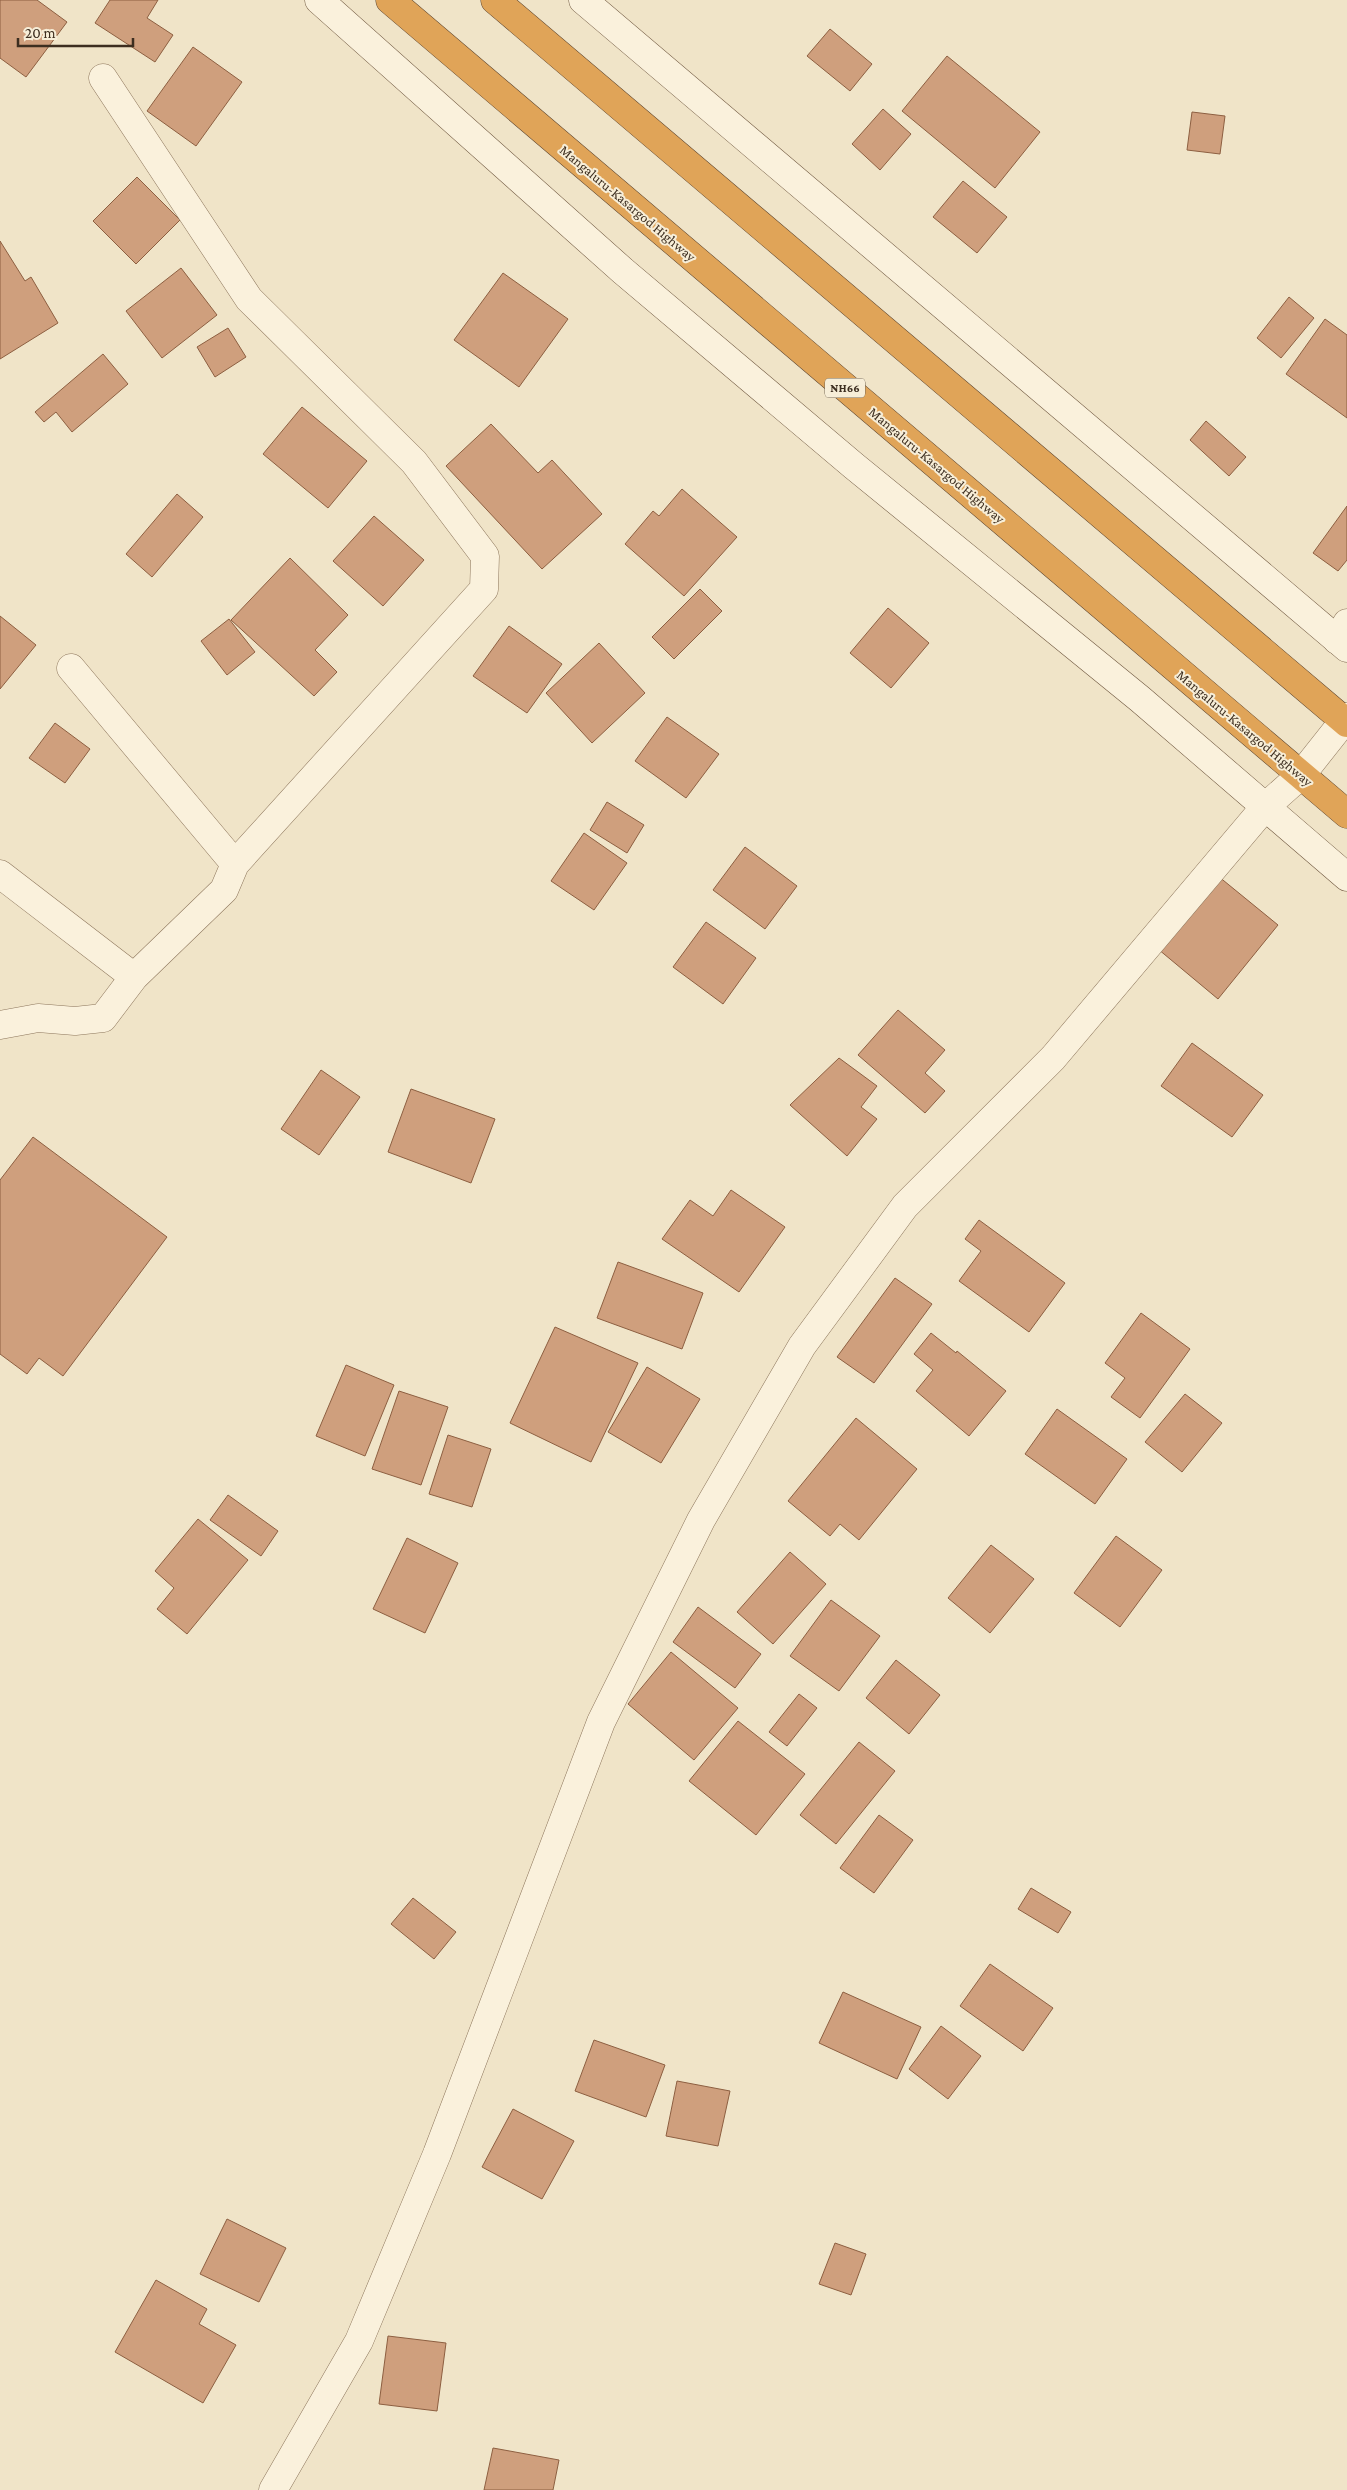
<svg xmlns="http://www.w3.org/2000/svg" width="1347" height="2490" viewBox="0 0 1347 2490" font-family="'Crimson Pro',serif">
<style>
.building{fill:#cf9f7d;stroke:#8d5f41}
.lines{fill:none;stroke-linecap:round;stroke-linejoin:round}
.street-casing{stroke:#8d765c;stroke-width:29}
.secondary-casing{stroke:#6f573f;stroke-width:29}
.highway-casing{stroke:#5b4430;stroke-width:29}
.street{stroke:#faf1dc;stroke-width:28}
.secondary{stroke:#faf1dc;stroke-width:28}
.highway{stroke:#e0a458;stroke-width:28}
.labels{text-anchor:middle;stroke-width:4;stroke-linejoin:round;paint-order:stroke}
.shield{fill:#f7eed8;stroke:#756857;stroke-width:1}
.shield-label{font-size:12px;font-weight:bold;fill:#3d2e20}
.street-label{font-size:14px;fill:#3d2e20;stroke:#f7eed8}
</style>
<rect width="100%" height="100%" fill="#f0e4c8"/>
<path class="building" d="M 0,0 L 37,0 L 67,22 L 26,77 L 0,58 Z
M 110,0 L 158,0 L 147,18 L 173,35 L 155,62 L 95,23 Z
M 830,29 L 872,64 L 850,91 L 807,56 Z
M 193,47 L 242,82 L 196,146 L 147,111 Z
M 947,56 L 1040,132 L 995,188 L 902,111 Z
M 883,109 L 911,134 L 880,170 L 852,144 Z
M 1192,112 L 1225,116 L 1220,154 L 1187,150 Z
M 137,177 L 180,220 L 136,264 L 93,221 Z
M 963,181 L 1007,217 L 977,253 L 933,217 Z
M 0,241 L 25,281 L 31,277 L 58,323 L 0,359 Z
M 181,268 L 217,315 L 162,358 L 126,311 Z
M 503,273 L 568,319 L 519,387 L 454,340 Z
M 1289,297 L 1314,318 L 1281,358 L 1257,338 Z
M 1325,319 L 1347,335 L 1347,418 L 1286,374 Z
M 228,328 L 246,357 L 215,377 L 197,347 Z
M 103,354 L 128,384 L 72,432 L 56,412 L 44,422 L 35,412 Z
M 302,407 L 367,461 L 328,508 L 263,454 Z
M 1206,421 L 1246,457 L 1229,476 L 1190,440 Z
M 491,424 L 538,473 L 552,460 L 602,514 L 542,569 L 446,466 Z
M 682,489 L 737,537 L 684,596 L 625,544 L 653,511 L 659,516 Z
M 177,494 L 203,517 L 152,577 L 126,554 Z
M 1347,506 L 1347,560 L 1338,571 L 1313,553 Z
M 374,516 L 424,560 L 383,606 L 333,561 Z
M 290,558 L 348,615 L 315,650 L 337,672 L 314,696 L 231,620 Z
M 700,589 L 722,611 L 674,659 L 652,637 Z
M 888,608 L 929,643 L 891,688 L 850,653 Z
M 0,616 L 36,645 L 0,689 Z
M 229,619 L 255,652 L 227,675 L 201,641 Z
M 509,626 L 562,664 L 527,713 L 473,676 Z
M 599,643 L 645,693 L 592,743 L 546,693 Z
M 667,717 L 719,754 L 686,798 L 635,761 Z
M 55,723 L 90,749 L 65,783 L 29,758 Z
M 607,802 L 644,825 L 627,853 L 590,830 Z
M 584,833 L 627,863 L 594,910 L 551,881 Z
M 745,847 L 797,886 L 765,929 L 713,890 Z
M 1218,876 L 1278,925 L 1218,999 L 1158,949 Z
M 706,922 L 756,958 L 723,1004 L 673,967 Z
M 898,1010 L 945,1050 L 925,1073 L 945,1091 L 925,1113 L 858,1055 Z
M 1192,1043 L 1263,1095 L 1232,1137 L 1161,1086 Z
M 839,1058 L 877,1086 L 861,1107 L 877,1119 L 847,1156 L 790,1105 Z
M 321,1070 L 360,1097 L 319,1155 L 281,1129 Z
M 411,1089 L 495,1119 L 471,1183 L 388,1152 Z
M 33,1137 L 167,1237 L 63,1376 L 39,1358 L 27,1374 L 0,1354 L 0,1180 Z
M 731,1190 L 785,1227 L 739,1292 L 662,1239 L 690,1200 L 713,1216 Z
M 979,1220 L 1065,1283 L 1029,1332 L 959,1281 L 981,1251 L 965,1239 Z
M 618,1262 L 703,1293 L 682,1349 L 597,1318 Z
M 895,1278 L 932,1304 L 874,1383 L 837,1357 Z
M 1141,1313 L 1190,1349 L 1140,1418 L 1111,1397 L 1125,1378 L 1105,1363 Z
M 555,1327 L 638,1363 L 591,1462 L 510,1423 Z
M 931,1333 L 956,1353 L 957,1351 L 1006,1391 L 969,1436 L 916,1391 L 933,1370 L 914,1354 Z
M 346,1365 L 394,1385 L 365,1456 L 316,1436 Z
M 647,1367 L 700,1399 L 661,1463 L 608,1432 Z
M 399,1391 L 448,1407 L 421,1485 L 372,1469 Z
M 1185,1394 L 1222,1423 L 1182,1472 L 1145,1442 Z
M 1057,1409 L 1127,1459 L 1095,1504 L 1025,1454 Z
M 856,1418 L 917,1469 L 859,1540 L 840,1524 L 830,1536 L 788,1501 Z
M 448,1435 L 491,1449 L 472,1507 L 429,1494 Z
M 228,1495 L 278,1531 L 261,1556 L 210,1520 Z
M 198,1519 L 248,1560 L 187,1634 L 157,1609 L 174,1588 L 155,1571 Z
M 1116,1536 L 1162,1570 L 1120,1627 L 1074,1593 Z
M 407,1538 L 458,1563 L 425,1633 L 373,1609 Z
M 991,1545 L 1034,1579 L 990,1633 L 948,1598 Z
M 790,1552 L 826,1584 L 773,1644 L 737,1612 Z
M 831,1600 L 880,1636 L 839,1691 L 790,1656 Z
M 698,1607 L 761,1654 L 735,1688 L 673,1642 Z
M 671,1652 L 738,1708 L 694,1760 L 628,1704 Z
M 896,1660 L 940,1695 L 909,1734 L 866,1698 Z
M 799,1694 L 817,1708 L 787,1746 L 769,1732 Z
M 738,1721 L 805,1774 L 756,1835 L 689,1781 Z
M 859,1742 L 895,1771 L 836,1844 L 800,1815 Z
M 879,1815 L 913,1840 L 874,1893 L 840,1868 Z
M 1031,1888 L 1071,1912 L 1058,1933 L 1018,1909 Z
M 413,1898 L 456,1932 L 434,1959 L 391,1924 Z
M 990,1964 L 1053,2008 L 1023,2051 L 960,2006 Z
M 843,1992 L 921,2027 L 897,2079 L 819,2043 Z
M 941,2026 L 981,2056 L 948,2099 L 909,2069 Z
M 594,2040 L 665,2065 L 646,2117 L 575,2091 Z
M 677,2081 L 730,2091 L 718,2146 L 666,2136 Z
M 513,2109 L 574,2141 L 542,2199 L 482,2167 Z
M 227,2219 L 286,2248 L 259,2302 L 200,2274 Z
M 835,2243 L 866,2254 L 851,2295 L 819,2284 Z
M 156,2280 L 207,2309 L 199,2324 L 236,2345 L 203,2403 L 115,2352 Z
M 388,2336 L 446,2343 L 437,2411 L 379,2404 Z
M 493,2448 L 559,2460 L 553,2490 L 484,2490 Z"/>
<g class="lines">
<defs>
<path id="street" d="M 1337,640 L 1347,623
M 71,668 L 235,864
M 0,874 L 134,977
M 0,1025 L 38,1018 L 75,1021 L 103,1018 L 134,977 L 224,890 L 235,864 L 484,589 L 485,556 L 414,462 L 249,299 L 103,78
M 273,2490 L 359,2341 L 437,2154 L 601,1722 L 701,1520 L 802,1346 L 905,1206 L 1053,1058 L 1264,808 L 1301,775 L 1347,717"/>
<path id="secondary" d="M 319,0 L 623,271 L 854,466 L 1140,699 L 1347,877
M 583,0 L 1347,648"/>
<path id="highway" d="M 390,0 L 1347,814
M 495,0 L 1347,723"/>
</defs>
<use href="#street" class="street-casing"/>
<use href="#secondary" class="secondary-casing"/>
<use href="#highway" class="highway-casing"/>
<use href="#street" class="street"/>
<use href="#secondary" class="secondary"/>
<use href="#highway" class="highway"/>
</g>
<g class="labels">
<rect class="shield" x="825" y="378.5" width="40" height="19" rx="4"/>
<g class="shield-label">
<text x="845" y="392">NH66</text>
</g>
<g class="street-label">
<text transform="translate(628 203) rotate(40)" y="5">Mangaluru-Kasargod Highway</text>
<text transform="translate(937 465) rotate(40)" y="5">Mangaluru-Kasargod Highway</text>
<text transform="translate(1245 728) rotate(40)" y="5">Mangaluru-Kasargod Highway</text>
</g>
</g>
<path d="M18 38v8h115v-8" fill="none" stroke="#3d2e20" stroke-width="2.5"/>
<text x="25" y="38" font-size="15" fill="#3d2e20" stroke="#f7eed8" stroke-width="4" paint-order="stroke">20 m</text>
</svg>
